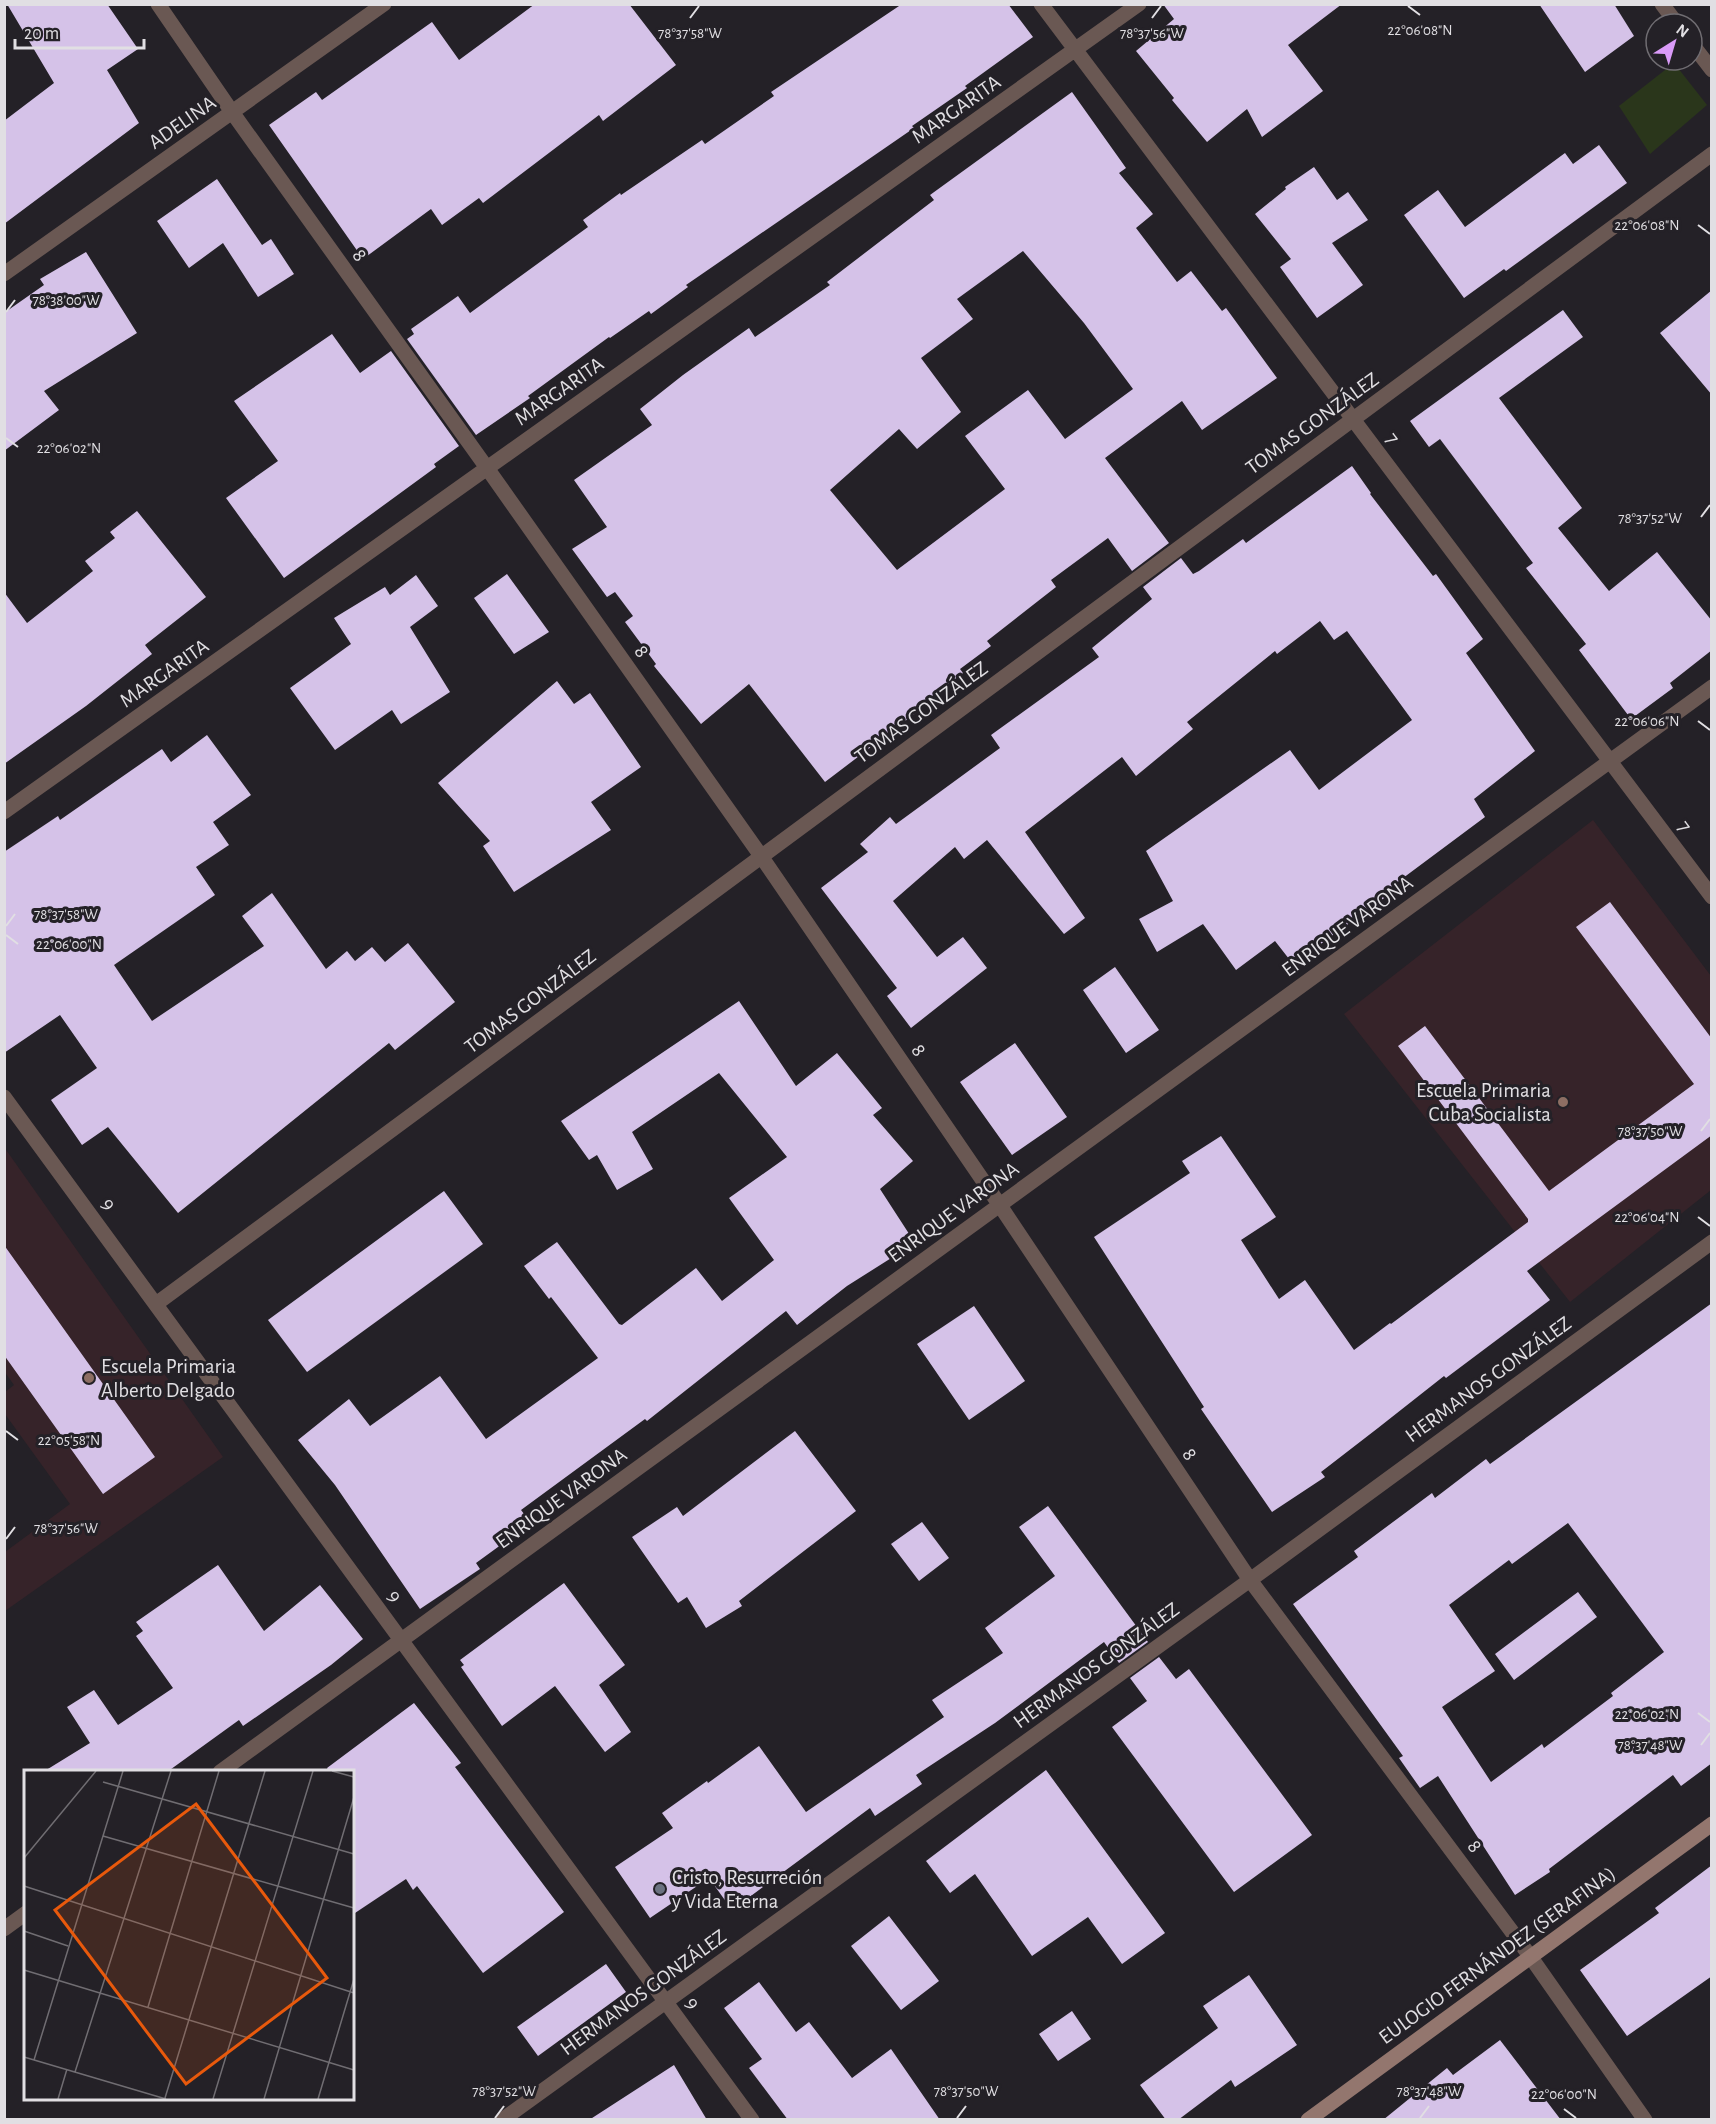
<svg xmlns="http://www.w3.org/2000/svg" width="1716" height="2124" viewBox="0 0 1716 2124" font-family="'Alegreya Sans',sans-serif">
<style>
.industrial{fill:#362329}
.green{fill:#2a361b}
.building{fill:#d5c2e8;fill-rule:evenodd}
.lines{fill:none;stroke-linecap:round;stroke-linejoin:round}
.street{stroke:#6a5853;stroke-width:15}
.secondary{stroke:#93766e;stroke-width:15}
.ticks{fill:none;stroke:#e1dfe3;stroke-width:2}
.education-dot{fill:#8d6e63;stroke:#242127;stroke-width:2}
.worship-dot{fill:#6b7280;stroke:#242127;stroke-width:2}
.labels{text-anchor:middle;stroke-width:6;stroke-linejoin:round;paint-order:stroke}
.street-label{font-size:21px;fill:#e1dfe3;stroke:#242127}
.poi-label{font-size:21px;fill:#e1dfe3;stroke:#242127;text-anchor:start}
.inset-road{fill:none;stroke:#706d72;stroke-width:1.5}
.view{fill:#e8590c;fill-opacity:0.15;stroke:#e8590c;stroke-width:3}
.inset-edge{fill:none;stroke:#e1dfe3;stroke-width:3}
.ticks-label{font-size:15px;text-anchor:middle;fill:#e1dfe3;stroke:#242127;stroke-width:6;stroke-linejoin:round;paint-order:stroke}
</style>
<rect width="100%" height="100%" fill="#242127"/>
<path class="industrial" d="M 1593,820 L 1711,976 L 1711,1190 L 1570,1302 L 1344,1014 Z
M 4,1147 L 223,1457 L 5,1611 L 5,1552 L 70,1504 L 5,1414 L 5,1392 L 14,1385 L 4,1371 Z"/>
<path class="green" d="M 1674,63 L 1707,105 L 1650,154 L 1619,106 Z"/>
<path class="building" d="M 7,4 L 107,4 L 138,49 L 107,70 L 139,123 L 4,224 L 4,121 L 54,83 Z
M 535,4 L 629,4 L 676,65 L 603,121 L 599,115 L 483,203 L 479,198 L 442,225 L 431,209 L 363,259 L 269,125 L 316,92 L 322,100 L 432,22 L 459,60 Z
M 902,4 L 1008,4 L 1033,37 L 965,86 L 967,88 L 912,126 L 914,128 L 686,285 L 688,287 L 651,314 L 649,311 L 610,338 L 609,337 L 528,396 L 530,398 L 476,435 L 407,339 L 414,334 L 411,329 L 458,296 L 470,313 L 588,227 L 583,220 L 620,193 L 621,195 L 702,140 L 705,144 L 774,96 L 771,92 Z
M 1163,4 L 1342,4 L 1288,45 L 1323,91 L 1262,137 L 1247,109 L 1207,142 L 1172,100 L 1174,98 L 1136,51 L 1174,19 Z
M 1539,4 L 1614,4 L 1634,36 L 1585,72 Z
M 1072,92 L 1126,168 L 1119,173 L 1153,214 L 1136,228 L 1177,282 L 1191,271 L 1222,311 L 1226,308 L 1277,378 L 1202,430 L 1182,401 L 1105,458 L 1169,543 L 1132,571 L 1108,538 L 1051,580 L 1056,587 L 987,641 L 991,646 L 960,669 L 963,673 L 915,709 L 917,712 L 825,782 L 749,684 L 701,724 L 654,666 L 656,664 L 625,622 L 633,616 L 615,592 L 607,597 L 572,549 L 607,527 L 574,480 L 652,425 L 640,409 L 683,375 L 749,328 L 755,337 L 830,285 L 827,282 L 934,200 L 930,195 ZM 1023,251 L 1084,323 L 1133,389 L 1065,439 L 1028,390 L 965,436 L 1005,489 L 897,570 L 830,490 L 899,429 L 917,449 L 961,412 L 921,358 L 973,319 L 957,299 Z
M 1599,145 L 1627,183 L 1506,271 L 1504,269 L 1464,298 L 1404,215 L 1438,190 L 1465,227 L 1565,153 L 1573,164 Z
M 1314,167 L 1337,200 L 1348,192 L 1368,220 L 1332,243 L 1363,285 L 1317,318 L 1280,267 L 1291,259 L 1255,214 L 1286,189 L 1285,187 Z
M 217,179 L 262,245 L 271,239 L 294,274 L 258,297 L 223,243 L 189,268 L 157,221 Z
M 86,252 L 137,333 L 44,391 L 59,410 L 4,451 L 4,313 L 44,285 L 40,279 Z
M 1712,290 L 1712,395 L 1660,333 Z
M 1563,310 L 1583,337 L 1499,398 L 1582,508 L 1558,528 L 1609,591 L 1657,552 L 1712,621 L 1712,650 L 1670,683 L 1673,688 L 1631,719 L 1579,650 L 1586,644 L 1526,568 L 1533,563 L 1440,439 L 1429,447 L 1410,421 Z
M 332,334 L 360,373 L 391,351 L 459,446 L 434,464 L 436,467 L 284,578 L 226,498 L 278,461 L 234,401 Z
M 1352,466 L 1371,493 L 1370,494 L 1433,576 L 1436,574 L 1483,639 L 1466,653 L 1535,751 L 1474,799 L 1485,817 L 1395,884 L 1398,888 L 1293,964 L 1275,941 L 1236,970 L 1203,924 L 1157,952 L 1139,919 L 1173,901 L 1146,851 L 1290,750 L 1319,790 L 1412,720 L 1347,631 L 1334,640 L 1320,621 L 1277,654 L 1275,651 L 1187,722 L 1193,729 L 1136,776 L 1122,757 L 1025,832 L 1085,918 L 1064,934 L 987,840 L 964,859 L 955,847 L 893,901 L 937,957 L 963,937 L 987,968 L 911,1028 L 887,996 L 897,988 L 821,888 L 868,852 L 860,844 L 890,817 L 896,824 L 1000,748 L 991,735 L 1099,657 L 1092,648 L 1152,599 L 1143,587 L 1181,558 L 1193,574 L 1199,571 L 1243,539 L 1246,543 Z
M 137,511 L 206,597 L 145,645 L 152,654 L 86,706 L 4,764 L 4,592 L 27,623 L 93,571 L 85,561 L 115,538 L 110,532 Z
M 507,574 L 549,632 L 514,654 L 474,598 Z
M 416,575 L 438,606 L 410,627 L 450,692 L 401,724 L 392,710 L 335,750 L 290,688 L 351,644 L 334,618 L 385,587 L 390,595 Z
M 557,681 L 574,704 L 590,693 L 641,767 L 591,802 L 611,830 L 514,892 L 483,846 L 490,841 L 438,783 Z
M 207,735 L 251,795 L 213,822 L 229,845 L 196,867 L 215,895 L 114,965 L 152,1021 L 264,946 L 242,916 L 272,893 L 326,969 L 347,951 L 355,961 L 372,947 L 385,962 L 408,943 L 455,1002 L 395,1050 L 389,1043 L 178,1213 L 108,1127 L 82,1145 L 51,1100 L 97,1068 L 60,1015 L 4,1053 L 4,852 L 58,816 L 60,820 L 162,749 L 171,762 Z
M 1610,902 L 1712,1039 L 1712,1135 L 1527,1271 L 1550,1300 L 1446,1378 L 1444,1376 L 1378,1428 L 1321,1472 L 1325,1477 L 1272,1512 L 1201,1409 L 1204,1407 L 1094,1237 L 1190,1173 L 1182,1161 L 1221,1136 L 1276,1217 L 1241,1240 L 1279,1299 L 1305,1280 L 1354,1350 L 1390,1323 L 1391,1324 L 1528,1222 L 1528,1219 L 1398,1046 L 1425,1026 L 1549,1191 L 1694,1084 L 1576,927 Z
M 1115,967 L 1159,1030 L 1126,1053 L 1083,990 Z
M 739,1001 L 796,1086 L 837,1053 L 882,1108 L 873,1115 L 913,1161 L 880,1189 L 915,1243 L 847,1286 L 797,1325 L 786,1311 L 647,1421 L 645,1419 L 521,1510 L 531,1523 L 476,1563 L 480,1569 L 420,1609 L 335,1485 L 298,1440 L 349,1399 L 370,1426 L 440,1376 L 486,1439 L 598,1358 L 551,1297 L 549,1299 L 524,1266 L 557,1242 L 619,1324 L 622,1325 L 696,1268 L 722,1301 L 774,1260 L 729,1198 L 787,1157 L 719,1073 L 632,1132 L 653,1169 L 617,1190 L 597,1155 L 589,1160 L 561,1121 Z
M 1015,1043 L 1067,1117 L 1012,1155 L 960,1082 Z
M 444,1191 L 483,1244 L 307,1372 L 268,1320 Z
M 4,1245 L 155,1457 L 103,1494 L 4,1355 Z
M 1712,1303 L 1712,1763 L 1681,1786 L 1673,1775 L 1549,1869 L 1550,1872 L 1515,1895 L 1438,1776 L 1420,1788 L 1399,1758 L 1403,1756 L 1293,1604 L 1358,1557 L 1354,1551 L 1432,1493 L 1435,1498 L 1486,1459 L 1490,1464 ZM 1568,1523 L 1664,1652 L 1611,1693 L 1613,1696 L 1544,1748 L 1542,1744 L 1491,1782 L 1442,1707 L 1495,1671 L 1449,1605 L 1509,1560 L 1512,1564 Z
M 974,1306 L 1025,1381 L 969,1420 L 917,1344 Z
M 795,1431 L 856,1511 L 739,1601 L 742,1606 L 706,1628 L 687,1597 L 678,1603 L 632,1537 L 677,1507 L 683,1516 Z
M 1048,1506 L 1148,1642 L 1119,1663 L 1104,1642 L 995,1723 L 916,1775 L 922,1784 L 875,1816 L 870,1808 L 732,1910 L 709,1878 L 650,1918 L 615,1867 L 673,1828 L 662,1813 L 707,1781 L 708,1783 L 759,1746 L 806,1812 L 944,1717 L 932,1700 L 1003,1653 L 985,1628 L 1055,1576 L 1019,1527 Z
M 922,1522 L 949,1558 L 919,1581 L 891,1544 Z
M 218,1565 L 264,1631 L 320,1585 L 363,1639 L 331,1665 L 243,1726 L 239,1720 L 167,1772 L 43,1772 L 90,1743 L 67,1707 L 94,1690 L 118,1725 L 173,1688 L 136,1636 L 143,1631 L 136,1622 Z
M 564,1583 L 625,1665 L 599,1685 L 631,1732 L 605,1752 L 555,1686 L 502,1726 L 461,1667 L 464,1665 L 460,1660 Z
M 1578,1592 L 1597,1617 L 1514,1680 L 1495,1654 Z
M 1159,1657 L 1176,1679 L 1189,1669 L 1312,1835 L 1234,1892 L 1112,1727 L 1147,1701 L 1130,1678 Z
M 414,1703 L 461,1763 L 455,1767 L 564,1912 L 483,1973 L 417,1886 L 413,1890 L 406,1879 L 352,1915 L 352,1772 L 329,1772 L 327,1768 Z
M 1046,1770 L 1165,1933 L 1122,1964 L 1088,1917 L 1032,1956 L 975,1874 L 950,1893 L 926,1861 Z
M 1712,1865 L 1712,1976 L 1627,2036 L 1580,1970 L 1659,1913 L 1655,1908 Z
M 889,1916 L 939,1981 L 901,2010 L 851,1946 Z
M 606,1964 L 626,1992 L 538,2056 L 517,2027 Z
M 1249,1975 L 1297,2045 L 1235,2087 L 1231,2080 L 1178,2120 L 1166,2120 L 1140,2085 L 1218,2028 L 1203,2006 Z
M 759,1982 L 796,2032 L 809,2022 L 852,2078 L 891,2049 L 940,2120 L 788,2120 L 749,2068 L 762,2059 L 724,2008 Z
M 1072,2011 L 1091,2039 L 1058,2061 L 1039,2034 Z
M 1500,2040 L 1561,2120 L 1383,2120 L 1447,2068 L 1453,2075 Z
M 674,2065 L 707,2120 L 589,2120 Z"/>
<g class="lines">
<path class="street" d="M 158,4 L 232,112 L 487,468 L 761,856 L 999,1204 L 1250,1580 L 1530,1956 L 1645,2120
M 1041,4 L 1712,897
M 1662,4 L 1677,24
M 1692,44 L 1712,70
M 4,274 L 384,4
M 4,812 L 1139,4
M 4,1097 L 752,2120
M 156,1304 L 1712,154
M 220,1772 L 1712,687
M 4,1929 L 26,1913
M 502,2120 L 1250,1580 L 1712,1242"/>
<path class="secondary" d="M 1308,2120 L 1712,1824"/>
</g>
<path class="ticks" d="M 1408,6 L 1420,15M 690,18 L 699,6M 1152,18 L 1161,6M 1698,225 L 1710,234M 6,312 L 15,300M 6,438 L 18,447M 1701,517 L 1710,505M 1698,721 L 1710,730M 6,926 L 15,914M 6,935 L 18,944M 1701,1131 L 1710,1119M 1698,1217 L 1710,1226M 6,1431 L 18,1440M 6,1539 L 15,1527M 1698,1713 L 1710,1722M 1701,1745 L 1710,1733M 1564,2109 L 1576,2118M 495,2118 L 504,2106M 957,2118 L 966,2106M 1420,2118 L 1429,2106"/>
<g class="education-dot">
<circle cx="1563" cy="1102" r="6"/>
<circle cx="89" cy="1378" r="6"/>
</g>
<circle class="worship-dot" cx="660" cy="1889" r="6"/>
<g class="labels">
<g class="street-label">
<text transform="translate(956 109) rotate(-35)" y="7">MARGARITA</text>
<text transform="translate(182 122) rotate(-35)" y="7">ADELINA</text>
<text transform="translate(360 255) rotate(54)" y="7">8</text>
<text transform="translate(559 391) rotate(-35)" y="7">MARGARITA</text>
<text transform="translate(1312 423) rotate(-36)" y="7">TOMAS GONZÁLEZ</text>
<text transform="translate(1393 438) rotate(53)" y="7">7</text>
<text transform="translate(642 651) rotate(55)" y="7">8</text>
<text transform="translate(164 673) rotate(-35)" y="7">MARGARITA</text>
<text transform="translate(921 712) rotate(-36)" y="7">TOMAS GONZÁLEZ</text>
<text transform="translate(1685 826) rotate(53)" y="7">7</text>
<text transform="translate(1347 926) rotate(-36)" y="7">ENRIQUE VARONA</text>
<text transform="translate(530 1001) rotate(-37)" y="7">TOMAS GONZÁLEZ</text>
<text transform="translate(919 1050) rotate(56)" y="7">8</text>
<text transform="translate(109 1204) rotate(54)" y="7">9</text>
<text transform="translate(953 1212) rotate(-36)" y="7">ENRIQUE VARONA</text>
<text transform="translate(1488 1379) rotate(-36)" y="7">HERMANOS GONZÁLEZ</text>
<text transform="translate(1190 1454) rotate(56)" y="7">8</text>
<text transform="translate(561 1498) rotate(-36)" y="7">ENRIQUE VARONA</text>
<text transform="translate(395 1596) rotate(54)" y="7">9</text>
<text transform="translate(1096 1665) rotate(-36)" y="7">HERMANOS GONZÁLEZ</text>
<text transform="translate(1475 1846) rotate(53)" y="7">8</text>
<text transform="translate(1497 1955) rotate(-36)" y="7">EULOGIO FERNÁNDEZ (SERAFINA)</text>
<text transform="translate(643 1992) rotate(-36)" y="7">HERMANOS GONZÁLEZ</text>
<text transform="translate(693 2003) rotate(54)" y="7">9</text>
</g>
<g class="poi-label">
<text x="1551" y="1097" text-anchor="end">Escuela Primaria<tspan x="1551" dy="24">Cuba Socialista</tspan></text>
<text x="101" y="1373">Escuela Primaria<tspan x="101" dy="24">Alberto Delgado</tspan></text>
<text x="672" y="1884">Cristo, Resurreción<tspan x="672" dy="24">y Vida Eterna</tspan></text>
</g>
</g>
<g transform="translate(24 1770)">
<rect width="330" height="330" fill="#242127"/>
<path class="inset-road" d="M 308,1 L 330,7M 79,12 L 330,84M 79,66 L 330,138M 0,88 L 72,1M 0,116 L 330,223M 0,161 L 44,176M 0,200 L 330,300M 124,237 L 195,1M 0,287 L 142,329M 10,290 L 99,1M 51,302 L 147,1M 141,328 L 241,1M 34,329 L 43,299M 189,329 L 289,1M 240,329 L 330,27M 294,329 L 330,209"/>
<path class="view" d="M 172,34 L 303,208 L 162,314 L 31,140 Z"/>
<rect width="330" height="330" class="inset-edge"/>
</g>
<g class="ticks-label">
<text x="1420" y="35">22°06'08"N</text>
<text x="690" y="38">78°37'58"W</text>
<text x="1152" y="38">78°37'56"W</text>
<text x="1647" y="230">22°06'08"N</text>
<text x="66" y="305">78°38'00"W</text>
<text x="69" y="453">22°06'02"N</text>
<text x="1650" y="523">78°37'52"W</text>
<text x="1647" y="726">22°06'06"N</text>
<text x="66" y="919">78°37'58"W</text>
<text x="69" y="949">22°06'00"N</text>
<text x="1650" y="1136">78°37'50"W</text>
<text x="1647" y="1222">22°06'04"N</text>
<text x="69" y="1445">22°05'58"N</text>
<text x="66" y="1533">78°37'56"W</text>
<text x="1647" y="1719">22°06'02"N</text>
<text x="1650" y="1750">78°37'48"W</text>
<text x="504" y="2096">78°37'52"W</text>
<text x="966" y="2096">78°37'50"W</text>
<text x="1429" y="2096">78°37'48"W</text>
<text x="1564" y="2099">22°06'00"N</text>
</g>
<rect width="1716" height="2124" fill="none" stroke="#e1dfe3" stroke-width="12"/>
<g transform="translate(1674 42) rotate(37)"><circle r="28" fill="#242127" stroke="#706d72" stroke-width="1.5"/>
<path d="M0-4.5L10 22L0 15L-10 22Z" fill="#d99af7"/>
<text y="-9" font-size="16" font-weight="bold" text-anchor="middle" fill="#e1dfe3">N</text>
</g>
<path d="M15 39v9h129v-9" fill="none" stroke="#e1dfe3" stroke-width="3"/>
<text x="24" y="39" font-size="18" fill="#e1dfe3" stroke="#242127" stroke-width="4.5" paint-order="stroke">20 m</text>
</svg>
